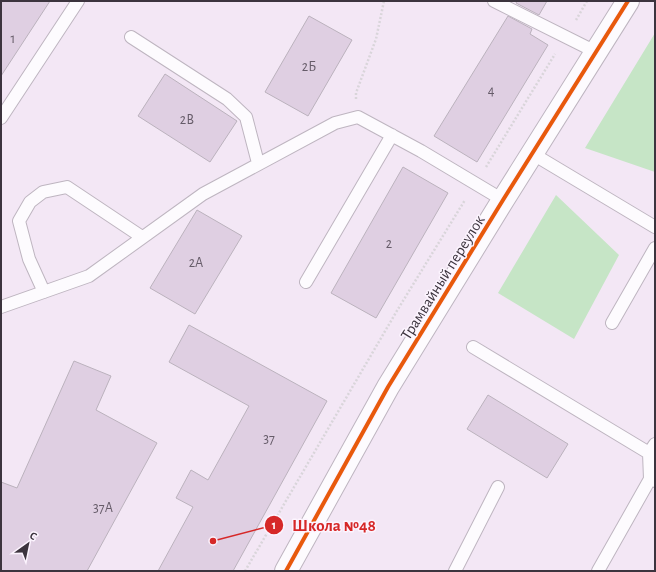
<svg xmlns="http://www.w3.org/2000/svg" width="656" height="572" viewBox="0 0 656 572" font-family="'Alegreya Sans',sans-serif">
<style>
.green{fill:#c6e5c6}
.building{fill:#dfcfe2;stroke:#bbb2bd}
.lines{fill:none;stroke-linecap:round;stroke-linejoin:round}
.lane-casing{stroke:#beb5c0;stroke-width:14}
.secondary-casing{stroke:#beb5c0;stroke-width:24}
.path{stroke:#d9d5da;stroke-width:2.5;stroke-dasharray:2 2;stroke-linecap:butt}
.lane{stroke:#fdfbfe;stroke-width:12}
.secondary{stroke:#fdfbfe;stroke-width:22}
.cycleway-casing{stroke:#fcf4fe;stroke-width:6}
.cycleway{stroke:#e8590c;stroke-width:4}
.labels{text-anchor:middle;stroke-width:3;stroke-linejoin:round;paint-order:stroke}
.number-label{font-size:14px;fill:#665c69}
.street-label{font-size:16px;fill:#3c343e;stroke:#fcf4fe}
.leader{fill:none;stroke:#d62828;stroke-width:1.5}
.callout-dot{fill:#d62828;stroke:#fcf4fe;stroke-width:1.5}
.mark-label{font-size:12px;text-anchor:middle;font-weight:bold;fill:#fff}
.callout-label{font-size:17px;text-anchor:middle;font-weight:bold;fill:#d62828;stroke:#fcf4fe;stroke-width:3;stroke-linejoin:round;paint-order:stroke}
</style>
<rect width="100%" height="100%" fill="#f3e7f5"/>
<path class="green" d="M 655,33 L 655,172 L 585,148 Z
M 556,195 L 619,255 L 574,339 L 498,293 Z"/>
<path class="building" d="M 1,1 L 50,1 L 1,76 Z
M 517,1 L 547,1 L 539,15 L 516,3 Z
M 309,16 L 352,40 L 308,116 L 265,92 Z
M 508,16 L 532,29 L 530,34 L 548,45 L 477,162 L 434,136 Z
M 165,74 L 237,121 L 210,162 L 138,116 Z
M 403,167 L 448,193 L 376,318 L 331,293 Z
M 197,210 L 242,236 L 195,314 L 150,288 Z
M 189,325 L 327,401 L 233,571 L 158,571 L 193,507 L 176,498 L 191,470 L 208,480 L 249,406 L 169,362 Z
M 74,361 L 111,376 L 96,410 L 157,443 L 87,571 L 1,571 L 1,482 L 17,488 Z
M 488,395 L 568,444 L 547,478 L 467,429 Z"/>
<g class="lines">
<defs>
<path id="lane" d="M 494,1 L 596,52
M 131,37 L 227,99 L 246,117 L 258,163
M 1,118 L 78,1
M 533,154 L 655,227
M 306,282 L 392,135
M 44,292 L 29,259 L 19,221 L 30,202 L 43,192 L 67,187 L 142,237
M 1,307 L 89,276 L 203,194 L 335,123 L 358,117 L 421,151 L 503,200
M 612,323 L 655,248
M 473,347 L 649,453
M 655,444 L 649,453 L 650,479 L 655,481
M 455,571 L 498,487
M 598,571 L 650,479"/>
<path id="secondary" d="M 286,571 L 388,387 L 503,200 L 628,1"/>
</defs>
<use href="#lane" class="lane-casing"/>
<use href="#secondary" class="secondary-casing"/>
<path class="path" d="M 576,20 L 587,1
M 356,99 L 356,93 L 376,39 L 384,1
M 486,167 L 555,54
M 245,571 L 398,309 L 465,200"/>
<use href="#lane" class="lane"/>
<use href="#secondary" class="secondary"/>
<defs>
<path id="cycleway" d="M 286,571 L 388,387 L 503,200 L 628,1"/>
</defs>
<use href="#cycleway" class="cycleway-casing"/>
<use href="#cycleway" class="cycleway"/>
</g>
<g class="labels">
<g class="number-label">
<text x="13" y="43">1</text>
<text x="309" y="71">2Б</text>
<text x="491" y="95">4</text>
<text x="187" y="124">2В</text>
<text x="389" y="248">2</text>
<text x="196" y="267">2А</text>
<text x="269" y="443">37</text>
<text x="103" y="512">37А</text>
</g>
<g class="street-label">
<text transform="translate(442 277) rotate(-58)" y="6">Трамвайный переулок</text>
</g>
</g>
<path class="leader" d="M213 541L274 525"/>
<g class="callout-dot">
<circle cx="213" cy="541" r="4"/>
<circle cx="274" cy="525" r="10"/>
</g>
<g class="mark-label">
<text x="274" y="529">1</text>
</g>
<g class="callout-label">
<text x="334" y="531">Школа №48</text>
</g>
<rect width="656" height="572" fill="none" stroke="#3c343e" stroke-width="4"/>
<g transform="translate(28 544) rotate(33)" stroke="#fcf4fe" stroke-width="3" paint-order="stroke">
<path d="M0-3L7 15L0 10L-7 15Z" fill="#3c343e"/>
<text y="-6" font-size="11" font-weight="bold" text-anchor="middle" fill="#3c343e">С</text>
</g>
</svg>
